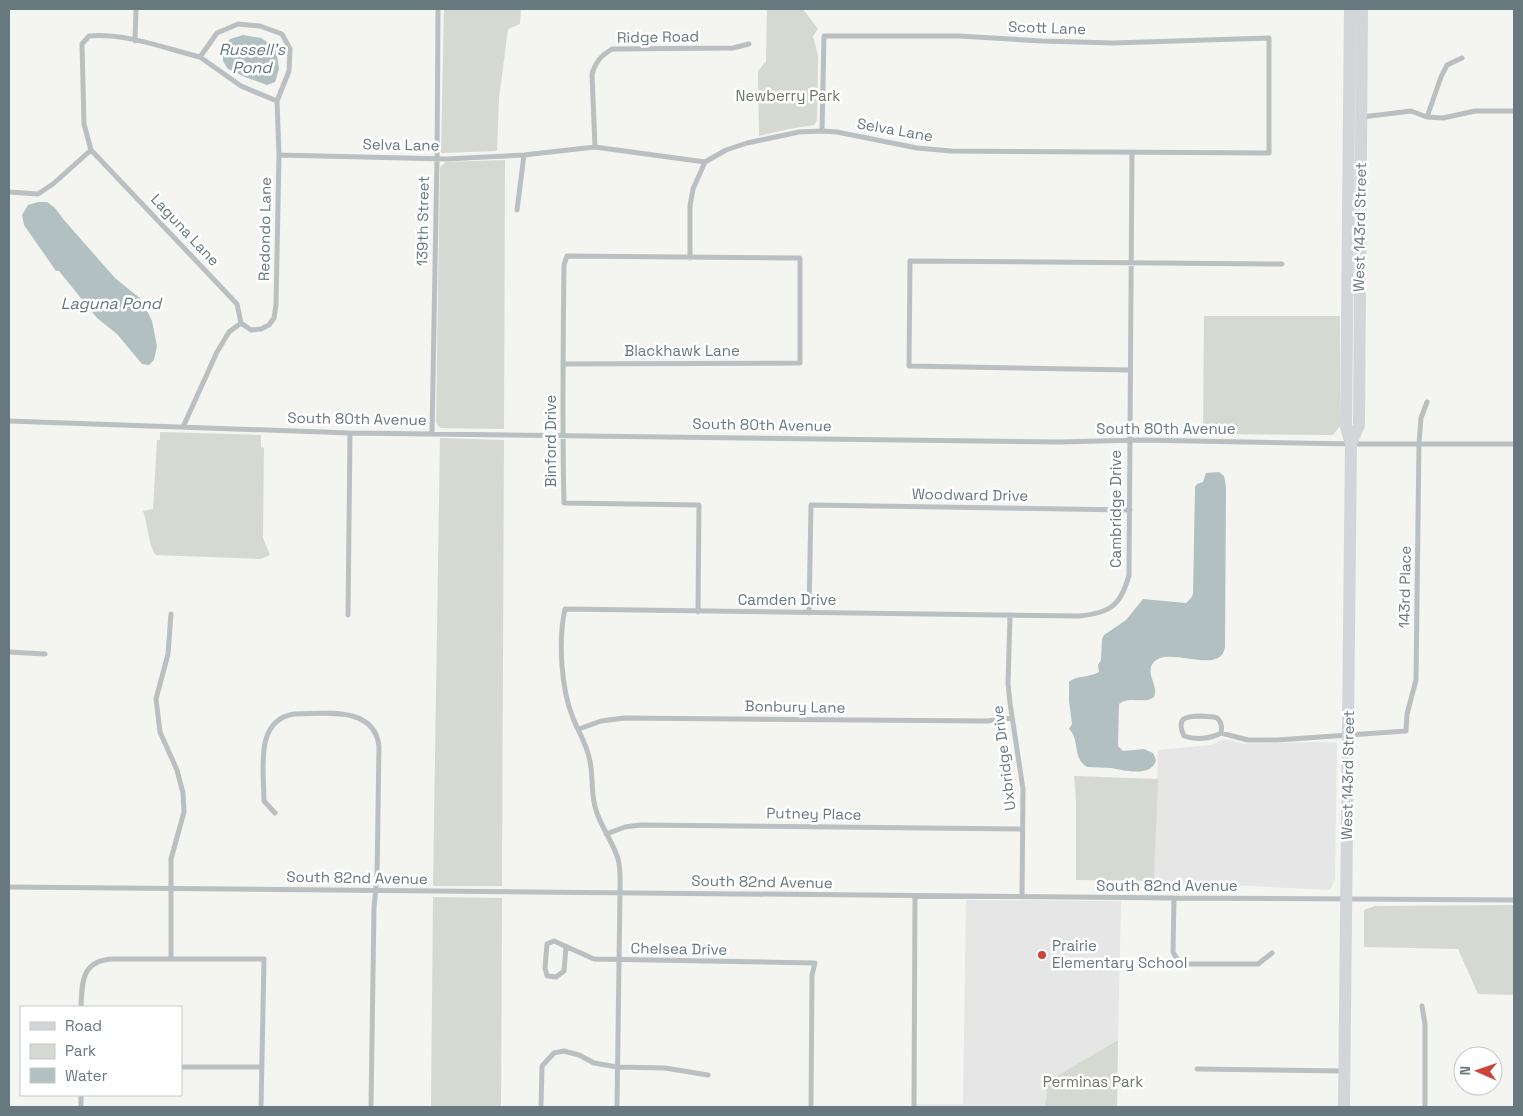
<svg xmlns="http://www.w3.org/2000/svg" width="1523" height="1116" viewBox="0 0 1523 1116" font-family="'Space Grotesk',sans-serif">
<style>
.built{fill:#e5e6e5}
.green{fill:#d5d9d1}
.water{fill:#b2c0c1}
.lines{fill:none;stroke-linecap:round;stroke-linejoin:round}
.minor{stroke:#babfc1;stroke-width:5}
.secondary{stroke:#d2d6d9;stroke-width:12}
.poi-dot{fill:#cd4338;stroke:#fff;stroke-width:2}
.labels{text-anchor:middle;stroke-width:5;stroke-linejoin:round;paint-order:stroke}
.street-label{font-size:15px;fill:#67787f;stroke:#fff}
.park-label{font-size:15px;fill:#6b7765;stroke:#fff}
.poi-label{font-size:15px;fill:#67787f;stroke:#fff;text-anchor:start}
.water-label{font-size:16px;font-style:italic;fill:#63797b;stroke:#fff}
</style>
<rect width="100%" height="100%" fill="#f4f4f1"/>
<path class="built" d="M 1224,739 L 1244,744 L 1321,742 L 1337,743 L 1335,879 L 1330,890 L 1154,881 L 1158,750 L 1211,745 Z
M 966,900 L 1121,901 L 1118,1040 L 1045,1083 L 1047,1096 L 1044,1107 L 917,1107 L 917,1104 L 963,1104 Z"/>
<path class="green" d="M 444,9 L 521,9 L 520,24 L 508,29 L 499,98 L 497,151 L 441,153 Z
M 767,9 L 803,9 L 818,29 L 813,36 L 818,56 L 817,120 L 814,125 L 789,129 L 759,136 L 758,71 L 766,61 Z
M 505,160 L 504,429 L 441,428 L 438,426 L 436,422 L 440,167 L 446,162 Z
M 1204,316 L 1340,316 L 1340,426 L 1333,435 L 1203,434 Z
M 160,432 L 261,435 L 261,447 L 264,448 L 263,538 L 270,555 L 261,559 L 156,555 C 149,548 148,524 143,511 L 153,509 L 157,440 L 160,440 Z
M 440,438 L 504,440 L 502,886 L 433,886 Z
M 1074,776 L 1158,779 L 1154,881 L 1076,880 L 1076,801 Z
M 433,897 L 502,898 L 501,1107 L 431,1107 Z
M 1514,905 L 1514,995 L 1478,994 L 1458,949 L 1364,947 L 1364,910 L 1375,906 Z
M 1118,1040 L 1117,1107 L 1044,1107 L 1047,1096 L 1045,1083 Z"/>
<path class="water" d="M 243,35 L 261,38 L 276,48 L 279,69 L 275,82 L 267,85 L 245,77 L 228,69 L 223,61 L 223,47 L 230,39 Z
M 47,202 L 55,208 L 64,220 L 115,278 L 142,300 L 152,321 L 157,346 L 154,360 L 149,365 L 142,364 L 117,334 L 97,318 L 59,271 L 56,271 L 24,225 L 22,215 L 28,205 L 38,202 Z
M 1219,472 L 1224,476 L 1226,487 L 1225,647 C 1221,677 1167,644 1153,663 C 1145,674 1159,685 1154,697 C 1144,705 1130,695 1119,704 L 1118,746 L 1123,751 L 1144,749 L 1153,753 L 1156,760 C 1152,778 1123,770 1111,768 C 1103,768 1095,767 1087,767 C 1072,758 1080,739 1069,729 L 1072,724 L 1069,701 L 1069,682 C 1077,675 1089,678 1099,672 L 1098,665 L 1101,660 L 1102,639 L 1104,635 L 1126,620 L 1143,599 L 1186,603 L 1191,598 L 1193,594 L 1195,487 L 1197,484 L 1203,482 L 1206,473 Z"/>
<g class="lines">
<path class="minor" d="M 135,41 L 136,9
M 200,57 L 241,86 L 277,101
M 1362,117 L 1411,111 L 1427,117 L 1443,118 L 1475,111 L 1514,111
M 1427,117 L 1441,77 L 1447,65 L 1462,58
M 595,147 L 592,74 C 596,61 601,56 612,49 L 733,48 L 749,44
M 279,155 L 447,159 L 524,155 L 595,147 L 705,162 L 726,150 L 747,143 L 799,132 L 822,131 L 837,132 L 917,148 L 951,151 L 1269,153 L 1269,38 L 1113,43 L 1042,41 L 959,36 L 824,36 L 822,131
M 9,192 L 38,194 L 53,184 L 91,150
M 517,210 L 524,155
M 690,258 L 690,206 L 693,189 L 705,162
M 563,364 L 800,363 L 800,258 L 567,256 L 564,265 C 563,345 562,424 564,503 L 699,505 L 698,612
M 1130,370 L 909,366 L 910,261 L 1282,264
M 9,421 L 350,433 L 1059,442 L 1139,440 L 1351,444 L 1514,444
M 183,427 L 217,352 L 229,332 L 241,323 L 237,304 L 91,150 L 84,124 L 82,44 L 89,36 C 126,33 164,48 200,57 L 217,33 L 238,24 L 260,26 L 282,34 L 290,49 L 289,71 L 277,101 L 279,155 L 276,305 L 274,318 L 269,325 L 261,329 L 251,330 L 241,323
M 432,434 L 437,158 L 438,9
M 809,613 L 811,505 L 1130,510
M 171,614 L 168,654 L 156,699 L 160,732 L 177,770 L 183,793 L 184,812 L 171,859 L 171,959
M 348,615 L 350,433
M 1010,615 L 1008,684 L 1010,703 L 1023,789 L 1022,897
M 9,652 L 45,654
M 579,729 L 601,721 L 624,718 L 987,721 L 1012,718
M 1221,733 C 1222,728 1222,722 1217,718 C 1213,716 1206,717 1201,716 C 1185,716 1176,718 1184,736 C 1196,740 1210,739 1221,733 L 1248,740 L 1277,740 L 1406,731 L 1407,714 L 1416,680 L 1419,443 L 1421,418 L 1427,402
M 275,813 L 264,801 C 264,771 254,720 294,714 C 324,714 374,705 379,746 L 377,878 L 374,907 L 371,1107
M 606,834 L 625,827 L 640,825 L 1023,829
M 9,887 L 1174,898 L 1514,900
M 1174,898 L 1173,952 C 1176,959 1180,963 1188,964 L 1258,964 L 1272,953
M 566,947 L 564,971 L 556,977 L 547,976 L 545,968 L 547,944 L 554,941 L 594,959 L 815,963 L 812,975 L 811,1107
M 1422,1006 L 1425,1024 L 1425,1107
M 81,1007 C 82,983 81,961 112,959 L 264,959 L 261,1107
M 181,1067 L 261,1067
M 1197,1069 L 1344,1071
M 81,1107 L 81,1095
M 541,1107 L 542,1066 L 554,1053 L 564,1051 L 579,1055 L 594,1063 L 617,1067 L 665,1068 L 708,1075
M 617,1107 L 620,893 C 620,882 621,869 618,859 C 613,842 601,827 596,810 C 590,793 594,774 589,757 C 586,743 578,731 573,718 C 561,689 558,640 565,609 L 1079,616 C 1111,613 1121,605 1129,575 L 1132,152
M 914,1107 L 915,896"/>
<path class="secondary" d="M 1351,444 L 1359,425 L 1362,9
M 1344,1107 L 1351,444 L 1346,427 L 1350,9"/>
</g>
<circle class="poi-dot" cx="1042" cy="955" r="5"/>
<g class="labels">
<g class="street-label">
<text transform="translate(1047 28) rotate(2)" y="5">Scott Lane</text>
<text transform="translate(658 37) rotate(-1)" y="5">Ridge Road</text>
<text transform="translate(895 130) rotate(10)" y="5">Selva Lane</text>
<text transform="translate(401 145) rotate(1)" y="5">Selva Lane</text>
<text transform="translate(423 221) rotate(-89)" y="5">139th Street</text>
<text transform="translate(1360 227) rotate(-89)" y="5">West 143rd Street</text>
<text transform="translate(265 229) rotate(-89)" y="5">Redondo Lane</text>
<text transform="translate(185 230) rotate(47)" y="5">Laguna Lane</text>
<text x="682" y="356">Blackhawk Lane</text>
<text transform="translate(357 419) rotate(1)" y="5">South 80th Avenue</text>
<text transform="translate(762 425) rotate(1)" y="5">South 80th Avenue</text>
<text x="1166" y="434">South 80th Avenue</text>
<text transform="translate(551 441) rotate(-90)" y="5">Binford Drive</text>
<text transform="translate(970 495) rotate(1)" y="5">Woodward Drive</text>
<text transform="translate(1116 509) rotate(-90)" y="5">Cambridge Drive</text>
<text transform="translate(1405 587) rotate(-89)" y="5">143rd Place</text>
<text x="787" y="605">Camden Drive</text>
<text transform="translate(795 707) rotate(1)" y="5">Bonbury Lane</text>
<text transform="translate(1004 758) rotate(-97)" y="5">Uxbridge Drive</text>
<text transform="translate(1348 775) rotate(-89)" y="5">West 143rd Street</text>
<text transform="translate(814 814) rotate(1)" y="5">Putney Place</text>
<text transform="translate(357 878) rotate(1)" y="5">South 82nd Avenue</text>
<text transform="translate(762 882) rotate(1)" y="5">South 82nd Avenue</text>
<text x="1167" y="891">South 82nd Avenue</text>
<text transform="translate(679 949) rotate(1)" y="5">Chelsea Drive</text>
</g>
<g class="park-label">
<text x="788" y="101">Newberry Park</text>
<text x="1093" y="1087">Perminas Park</text>
</g>
<g class="poi-label">
<text x="1052" y="951">Prairie<tspan x="1052" dy="17">Elementary School</tspan></text>
</g>
<g class="water-label">
<text x="252" y="55">Russell's<tspan x="252" dy="18">Pond</tspan></text>
<text x="111" y="309">Laguna Pond</text>
</g>
</g>
<rect width="1523" height="1116" fill="none" stroke="#67787f" stroke-width="20"/>
<rect x="20" y="1006" width="162" height="90" fill="#ffffff" stroke="#c2c9cc"/>
<rect x="30" y="1022" width="25" height="8" fill="#d2d6d9" stroke="#c2c9cc"/>
<text x="65" y="1031" font-size="15" fill="#67787f">Road</text>
<rect x="30" y="1044" width="25" height="15" fill="#d5d9d1" stroke="#c2c9cc"/>
<text x="65" y="1056" font-size="15" fill="#67787f">Park</text>
<rect x="30" y="1068" width="25" height="15" fill="#b2c0c1" stroke="#c2c9cc"/>
<text x="65" y="1081" font-size="15" fill="#67787f">Water</text>
<g transform="translate(1478 1071) rotate(272)"><circle r="24" fill="#ffffff" stroke="#c2c9cc"/>
<path d="M0-4L9 19L0 12L-9 19Z" fill="#cd4338"/>
<text y="-8" font-size="14" font-weight="bold" text-anchor="middle" fill="#67787f">N</text>
</g>
</svg>
